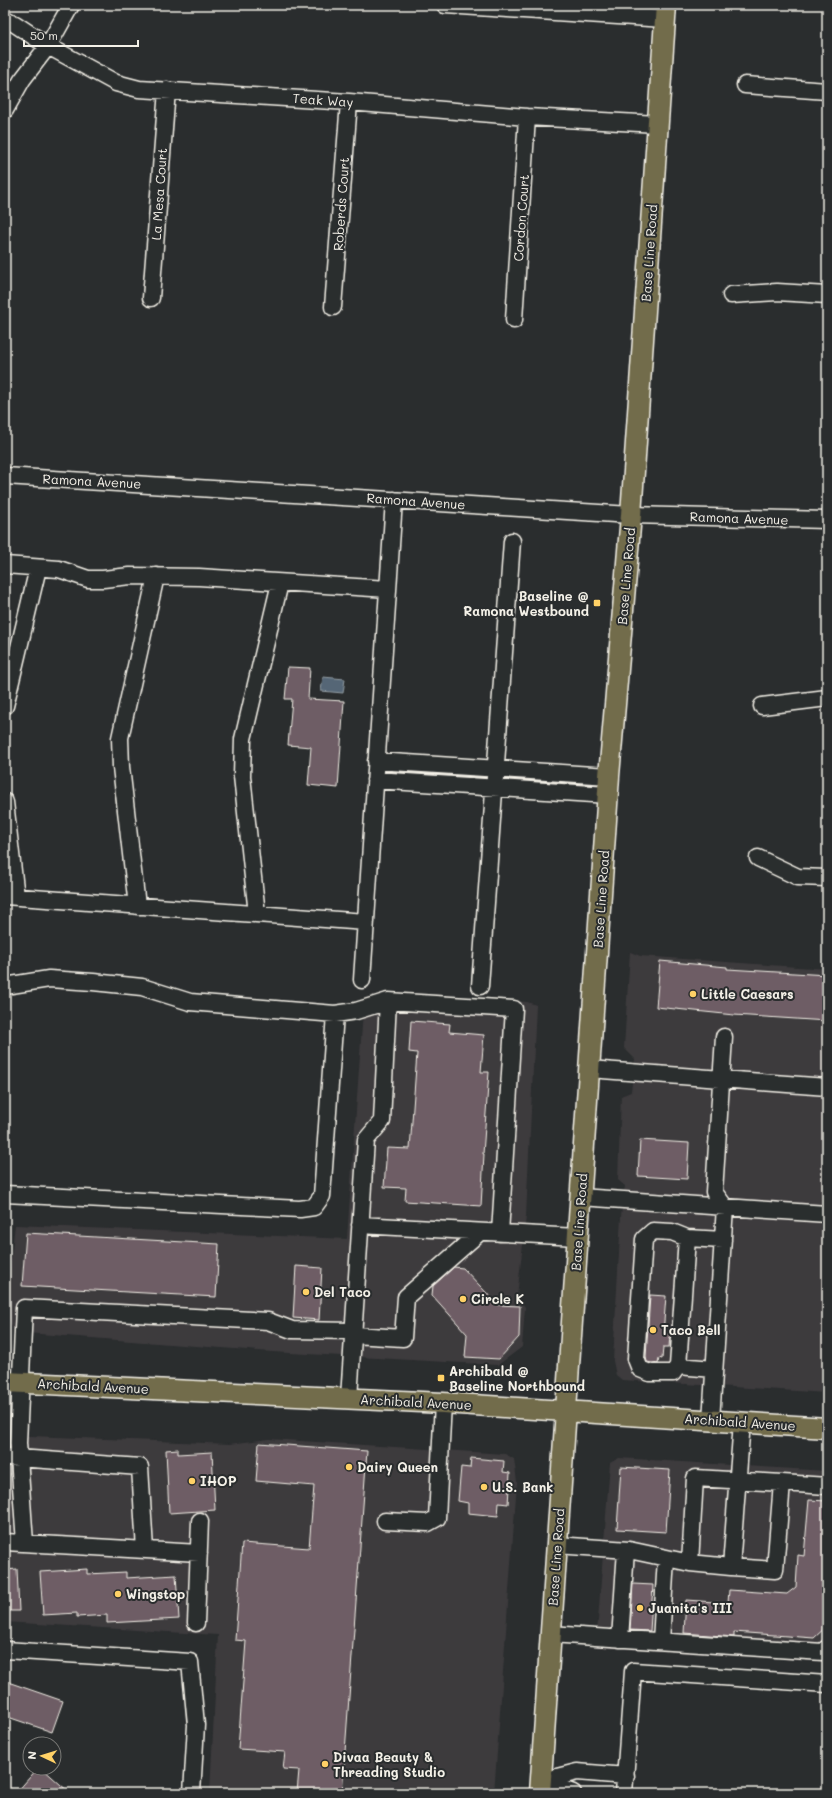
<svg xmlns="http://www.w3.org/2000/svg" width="832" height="1798" viewBox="0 0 832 1798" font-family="Mali,sans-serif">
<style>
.built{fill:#3e3b3e}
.water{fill:#546676;stroke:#949ea4}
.building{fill:#6e5d65;stroke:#f4f1e8}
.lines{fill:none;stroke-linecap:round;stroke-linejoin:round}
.minor-casing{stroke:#f4f1e8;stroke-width:19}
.major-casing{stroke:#f4f1e8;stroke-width:23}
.minor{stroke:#2a2d2e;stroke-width:16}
.major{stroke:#726c4b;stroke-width:20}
.poi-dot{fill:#ffd166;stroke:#2a2d2e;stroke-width:1.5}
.labels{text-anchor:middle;stroke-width:4;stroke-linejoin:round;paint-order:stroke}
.street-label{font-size:13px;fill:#f4f1e8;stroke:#2a2d2e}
.poi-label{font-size:13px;font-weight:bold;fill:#f4f1e8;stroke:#2a2d2e;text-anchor:start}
</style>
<rect width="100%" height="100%" fill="#2a2d2e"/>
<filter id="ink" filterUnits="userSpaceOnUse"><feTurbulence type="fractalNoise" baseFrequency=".025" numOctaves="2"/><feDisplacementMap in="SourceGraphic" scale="8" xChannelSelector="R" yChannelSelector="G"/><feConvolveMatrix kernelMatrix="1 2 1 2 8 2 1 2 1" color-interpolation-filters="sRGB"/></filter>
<g filter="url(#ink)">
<path class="built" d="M 630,952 L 640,956 L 827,969 L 827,1393 L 622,1380 L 616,1375 L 613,1361 L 621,1217 L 625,1186 L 618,1180 L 621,1096 L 631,1092 L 635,1059 L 624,1048 Z
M 389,993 L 527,1002 L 536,1005 L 526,1216 L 517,1297 L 525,1307 L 522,1347 L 498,1365 L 273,1352 L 14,1332 L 5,1309 L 15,1225 L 347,1239 L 364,998 Z
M 5,1435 L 230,1444 L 269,1439 L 505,1454 L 514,1459 L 517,1482 L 494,1793 L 210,1793 L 218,1635 L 5,1622 Z
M 619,1458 L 827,1471 L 827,1662 L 596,1647 L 610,1463 Z"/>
<path class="water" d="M 323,677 L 345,679 L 343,693 L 321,691 Z"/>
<path class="building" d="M 288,667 L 310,668 L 308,699 L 344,701 L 338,788 L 308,785 L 311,747 L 288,745 L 292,699 L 285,699 Z
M 660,961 L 727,967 L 727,969 L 827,975 L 827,1021 L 734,1015 L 656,1007 Z
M 411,1021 L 450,1024 L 449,1032 L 484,1035 L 481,1072 L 489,1072 L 483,1154 L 484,1154 L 481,1206 L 405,1201 L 406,1188 L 384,1187 L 387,1148 L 410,1149 L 417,1053 L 409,1052 Z
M 640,1140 L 689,1143 L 687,1179 L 638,1176 Z
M 26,1233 L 219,1244 L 216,1297 L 22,1286 Z
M 296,1266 L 322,1268 L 319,1320 L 293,1318 Z
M 454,1267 L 463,1268 L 498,1305 L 520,1306 L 519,1337 L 499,1359 L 465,1357 L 467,1334 L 432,1295 L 433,1286 Z
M 650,1295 L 666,1296 L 663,1334 L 670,1334 L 669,1347 L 663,1347 L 662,1359 L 659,1358 L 658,1364 L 647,1362 L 646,1357 Z
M 259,1443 L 367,1451 L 342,1793 L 297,1793 L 299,1770 L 283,1769 L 285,1752 L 238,1749 L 246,1641 L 235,1640 L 242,1543 L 309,1548 L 314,1486 L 256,1481 Z
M 178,1449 L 178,1454 L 212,1452 L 215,1510 L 169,1513 L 166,1450 Z
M 471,1458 L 504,1461 L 503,1472 L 510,1473 L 508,1504 L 499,1503 L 498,1516 L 468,1513 L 468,1503 L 458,1501 L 461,1467 L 470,1468 Z
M 621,1467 L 670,1470 L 666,1532 L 617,1529 Z
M 809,1500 L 827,1501 L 827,1626 L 814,1638 L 734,1632 L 734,1637 L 684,1633 L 686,1600 L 728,1603 L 729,1590 L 787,1594 L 796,1587 L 798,1555 L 804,1556 Z
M 17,1569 L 19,1611 L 5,1611 L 5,1570 Z
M 87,1569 L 87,1574 L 126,1572 L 126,1578 L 176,1575 L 179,1619 L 107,1623 L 107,1615 L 77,1617 L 77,1613 L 43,1615 L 40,1572 Z
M 633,1584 L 653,1585 L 650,1631 L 630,1630 Z
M 5,1681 L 63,1701 L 52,1732 L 5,1716 Z
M 38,1768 L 42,1768 L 70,1793 L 16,1793 Z"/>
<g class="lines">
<defs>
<path id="minor" d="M 445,5 L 665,19
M 5,19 L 15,24 L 48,46 L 116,83 L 139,89 L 349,102 L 527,117 L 658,124
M 745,85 L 827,91
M 5,110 L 22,80 L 48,46 L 71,5
M 731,295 L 777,292 L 827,295
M 151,298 L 167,90
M 333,307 L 349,102
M 514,320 L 527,117
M 5,476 L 631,515 L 827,520
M 5,565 L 59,569 L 88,579 L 103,579 L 130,576 L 199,577 L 388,589
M 5,706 L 38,568
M 762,706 L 827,698
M 376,761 L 609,776
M 375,780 L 608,795
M 5,802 L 16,897
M 758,858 L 798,877 L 827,878
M 5,896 L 366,922
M 137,906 L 121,767 L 120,738 L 156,576
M 257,914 L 242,776 L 243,739 L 280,583
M 362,980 L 394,500
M 5,986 L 49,979 L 93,982 L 142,987 L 190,1002 L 335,1014 L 356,1011 L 388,1001 L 514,1009 L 500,1233
M 480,986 L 512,541
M 589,1069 L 827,1087
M 5,1194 L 300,1209 L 314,1207 L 322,1196 L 335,1014
M 580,1197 L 827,1214
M 360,1225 L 577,1237
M 354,1335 L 403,1338 L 406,1297 L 480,1232
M 678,1366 L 673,1373 L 650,1373 L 640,1369 L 636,1359 L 644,1239 L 653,1231 L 672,1232 L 687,1238
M 714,1369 L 678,1366 L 687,1238 L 723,1240
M 349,1398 L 366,1140 L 382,1121 L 388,1001
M 711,1420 L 725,1207 L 714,1192 L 724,1037
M 5,1457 L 140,1467 L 145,1550
M 385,1521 L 428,1523 L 437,1518 L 443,1403
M 5,1542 L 199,1553
M 25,1543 L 18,1443 L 24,1308 L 268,1321 L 292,1330 L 354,1331
M 556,1545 L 629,1550 L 690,1563 L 731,1567 L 742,1422
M 690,1563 L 695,1478 L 782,1483
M 731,1567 L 775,1570 L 782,1483 L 827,1486
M 196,1623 L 200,1521
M 550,1634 L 823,1652 L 827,1648
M 620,1639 L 626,1550
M 661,1641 L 666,1558
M 5,1650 L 190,1662 L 196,1725 L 192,1793
M 541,1781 L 577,1772 L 626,1776
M 541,1781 L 573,1793
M 624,1793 L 633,1671 L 827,1684"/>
<path id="major" d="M 5,1382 L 443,1403 L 827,1428
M 540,1793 L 609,776 L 631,515 L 666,5"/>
</defs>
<use href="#minor" class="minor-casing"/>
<use href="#major" class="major-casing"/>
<use href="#minor" class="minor"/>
<use href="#major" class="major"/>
</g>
</g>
<g class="poi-dot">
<rect x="593" y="599" width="8" height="8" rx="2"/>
<circle cx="693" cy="994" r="4"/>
<circle cx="306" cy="1292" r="4"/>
<circle cx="463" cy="1299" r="4"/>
<circle cx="653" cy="1330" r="4"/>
<rect x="437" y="1374" width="8" height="8" rx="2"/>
<circle cx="349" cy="1467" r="4"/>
<circle cx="192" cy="1481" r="4"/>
<circle cx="484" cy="1487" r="4"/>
<circle cx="118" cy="1594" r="4"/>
<circle cx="640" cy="1608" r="4"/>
<circle cx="325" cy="1764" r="4"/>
</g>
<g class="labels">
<g class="street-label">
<text transform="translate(323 100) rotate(4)" y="5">Teak Way</text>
<text transform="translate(159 194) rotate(-86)" y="5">La Mesa Court</text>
<text transform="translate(341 204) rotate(-86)" y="5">Roberds Court</text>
<text transform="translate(521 218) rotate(-86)" y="5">Cordon Court</text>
<text transform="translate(649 253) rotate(-86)" y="5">Base Line Road</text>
<text transform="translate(92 481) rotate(3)" y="5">Ramona Avenue</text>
<text transform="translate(416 501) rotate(4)" y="5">Ramona Avenue</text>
<text transform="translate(739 518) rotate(2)" y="5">Ramona Avenue</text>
<text transform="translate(626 576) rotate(-85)" y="5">Base Line Road</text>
<text transform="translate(601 899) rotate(-86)" y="5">Base Line Road</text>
<text transform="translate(579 1222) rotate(-86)" y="5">Base Line Road</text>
<text transform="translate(93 1386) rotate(3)" y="5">Archibald Avenue</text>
<text transform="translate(416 1402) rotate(3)" y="5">Archibald Avenue</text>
<text transform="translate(740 1422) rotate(4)" y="5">Archibald Avenue</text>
<text transform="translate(556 1557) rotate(-86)" y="5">Base Line Road</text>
</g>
<g class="poi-label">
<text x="589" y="601" text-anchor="end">Baseline @<tspan x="589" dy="15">Ramona Westbound</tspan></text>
<text x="701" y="999">Little Caesars</text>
<text x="314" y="1297">Del Taco</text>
<text x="471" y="1304">Circle K</text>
<text x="661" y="1335">Taco Bell</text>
<text x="449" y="1376">Archibald @<tspan x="449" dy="15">Baseline Northbound</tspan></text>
<text x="357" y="1472">Dairy Queen</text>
<text x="200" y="1486">IHOP</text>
<text x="492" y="1492">U.S. Bank</text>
<text x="126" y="1599">Wingstop</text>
<text x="648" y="1613">Juanita's III</text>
<text x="333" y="1762">Divaa Beauty &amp;<tspan x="333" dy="15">Threading Studio</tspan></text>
</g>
</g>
<rect width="832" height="1798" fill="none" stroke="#2a2d2e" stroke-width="20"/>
<rect x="10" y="10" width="812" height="1778" fill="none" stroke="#f4f1e8" stroke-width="1.5" filter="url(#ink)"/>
<g transform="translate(42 1756) rotate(274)"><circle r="19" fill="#2a2d2e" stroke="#7b7b78"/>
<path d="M0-3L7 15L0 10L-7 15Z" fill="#ffd166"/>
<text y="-6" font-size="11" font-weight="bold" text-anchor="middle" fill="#f4f1e8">N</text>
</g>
<path d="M24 40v6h114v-6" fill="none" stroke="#f4f1e8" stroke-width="2"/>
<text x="30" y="40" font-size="12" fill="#f4f1e8" stroke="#2a2d2e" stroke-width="3" paint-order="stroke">50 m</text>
</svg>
